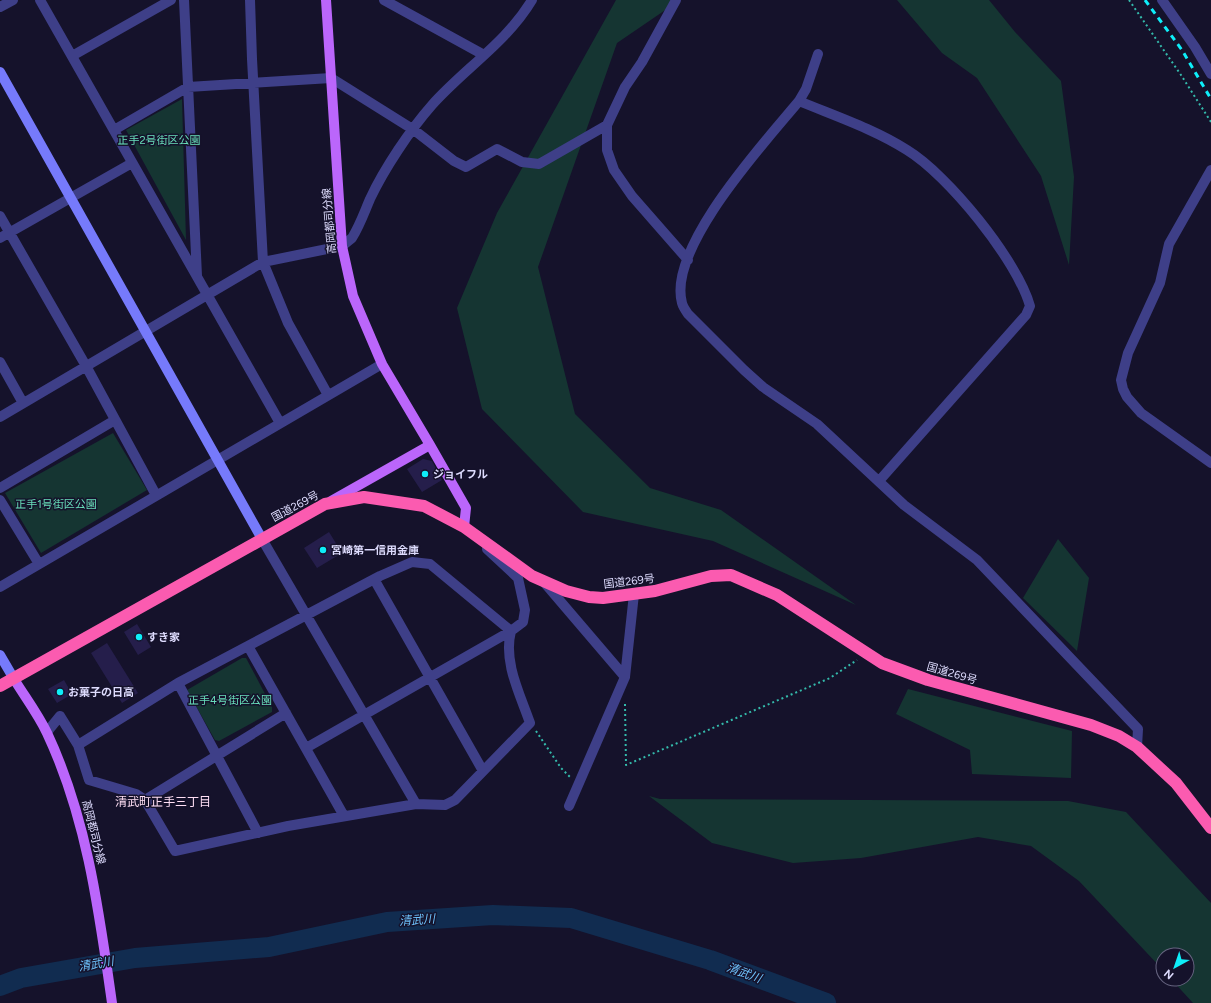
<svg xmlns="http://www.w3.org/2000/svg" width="1211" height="1003" viewBox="0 0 1211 1003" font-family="Figtree,'Noto Sans JP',sans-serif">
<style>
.green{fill:#153532}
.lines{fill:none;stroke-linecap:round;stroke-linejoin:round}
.river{stroke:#112c50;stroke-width:20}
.building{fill:#251e4b}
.path{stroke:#34baab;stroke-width:2;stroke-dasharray:2 3;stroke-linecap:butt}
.street{stroke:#3e3f88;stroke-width:10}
.secondary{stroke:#767afb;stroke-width:10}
.primary{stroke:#bb66fb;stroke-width:10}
.highway{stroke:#fb5bb0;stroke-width:12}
.rail{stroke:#0eeef9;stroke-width:3;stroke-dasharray:6 5;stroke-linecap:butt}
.poi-dot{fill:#0eeef9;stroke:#15122b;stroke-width:1.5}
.labels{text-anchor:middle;stroke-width:3;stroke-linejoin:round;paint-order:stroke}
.park-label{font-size:11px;fill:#68deba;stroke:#15122b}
.street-label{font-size:11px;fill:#dedcfe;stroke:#15122b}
.poi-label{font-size:11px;font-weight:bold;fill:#dedcfe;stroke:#15122b;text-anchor:start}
.neighbourhood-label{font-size:12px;fill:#fedef4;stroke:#15122b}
.water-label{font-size:12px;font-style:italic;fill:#6dc1fb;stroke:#15122b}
</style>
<rect width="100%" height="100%" fill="#15122b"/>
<path class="green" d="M 616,0 L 680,0 L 617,43 L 538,267 L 575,414 L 650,488 L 721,510 L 856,605 L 713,541 L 583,512 L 482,409 L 457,308 L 497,213 Z
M 897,0 L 989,0 L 1015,32 L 1061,81 L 1074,177 L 1069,265 L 1041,176 L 977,78 L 942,53 Z
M 182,99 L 186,240 L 126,130 Z
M 113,433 L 147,490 L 41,553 L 5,493 Z
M 1058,539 L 1089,578 L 1077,651 L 1023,598 Z
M 242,658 L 246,658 L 272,707 L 272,712 L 219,741 L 215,740 L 187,690 Z
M 908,689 L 1072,731 L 1071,778 L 972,774 L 970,750 L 896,714 Z
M 649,796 L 660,799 L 1068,801 L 1126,812 L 1211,903 L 1211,1003 L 1193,1003 L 1171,979 L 1187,979 L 1187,955 L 1163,955 L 1163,970 L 1079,881 L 1031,846 L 978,837 L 861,858 L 793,863 L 712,843 Z"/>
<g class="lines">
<path class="river" d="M 0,986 L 21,978 L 135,958 L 269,947 L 387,922 L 493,915 L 571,918 L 710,960 L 826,1003"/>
</g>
<path class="building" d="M 423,459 L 432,461 L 442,480 L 422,492 L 407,469 Z
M 329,532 L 342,553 L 317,568 L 304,548 Z
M 137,624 L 151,647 L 138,655 L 124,632 Z
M 107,643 L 138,693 L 122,703 L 91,653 Z
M 64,680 L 72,694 L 57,703 L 48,689 Z"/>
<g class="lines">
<path class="path" d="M 1129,0 L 1181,75 L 1211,122
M 625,704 L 626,765 L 830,678 L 857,660
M 536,731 L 561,768 L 570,777"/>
<path class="street" d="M 40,0 L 280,423
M 184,0 L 197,276
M 250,0 L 252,59 L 263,262 L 288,323 L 328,395
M 384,0 L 484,55
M 676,0 L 642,62 L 625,87 L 607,125 L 607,150 L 614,170 L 632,196 L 688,260
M 1162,0 L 1195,47 L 1211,74
M 0,7 L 13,0
M 818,54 L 806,89 L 799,101 C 765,142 667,248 682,303 C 683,307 686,311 688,314 L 744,370 L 763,387 L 817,424 L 904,505 L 977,560 L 1138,729 L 1137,747
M 72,56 L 171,0
M 799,101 C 835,116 874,129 907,150 C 948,175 1017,260 1030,306 L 1026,315 L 879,481
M 114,130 L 188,87 L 331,78 L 414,130 L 454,161 L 466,167 L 497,149 L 522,162 L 539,164 L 607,125
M 1211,170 L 1169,244 L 1160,283 L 1128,353 L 1121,380 L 1123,389 L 1127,397 L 1141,413 L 1211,463
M 0,216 L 86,366 L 156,495
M 0,238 L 132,163
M 0,362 L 23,403
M 0,417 L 263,262 L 342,246 L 352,238 C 360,225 364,213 370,199 C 384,169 410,130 432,105 C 464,69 507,42 532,0
M 0,488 L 115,420
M 0,500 L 39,564
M 262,539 L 416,804
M 374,579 L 483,771
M 543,581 L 625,677 L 569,806
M 0,587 L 382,364
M 248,646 L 344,816
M 625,677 L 634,594
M 178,683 L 258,833
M 47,732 L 60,716 L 78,745 L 178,683 L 380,576 L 412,562 L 430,564 L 511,631
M 78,745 L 89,780 L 136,794 L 145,800 L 175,851 L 288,826 L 416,804 L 445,805 L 455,800 L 530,723 C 520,694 503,662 511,631
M 306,748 L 511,631 L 523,622 L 525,610 L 518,578 L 487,549
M 145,800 L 286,713"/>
<path class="secondary" d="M 0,72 L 262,539
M 0,655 L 14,679"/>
<path class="primary" d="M 326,0 L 342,246 L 353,296 L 382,364 L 430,445 L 466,508 L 464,527
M 331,501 L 430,445
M 14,679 C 25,697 38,714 47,733 C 87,818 99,911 112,1003"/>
<path class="highway" d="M 0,686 L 325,504 L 364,497 L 424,506 L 464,527 L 532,576 L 566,591 L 589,597 L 603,598 L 655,591 L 711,576 L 731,575 L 777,595 L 882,663 L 928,680 L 1091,725 L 1119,736 L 1137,747 L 1176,783 L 1211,828"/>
<path class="rail" d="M 1145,0 L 1182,50 L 1211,99"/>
</g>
<g class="poi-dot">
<circle cx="425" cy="474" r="4"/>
<circle cx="323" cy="550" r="4"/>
<circle cx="139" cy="637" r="4"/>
<circle cx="60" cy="692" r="4"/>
</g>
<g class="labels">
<g class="park-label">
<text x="159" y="144">正手2号街区公園</text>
<text x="56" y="508">正手1号街区公園</text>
<text x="230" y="704">正手4号街区公園</text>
</g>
<g class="street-label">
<text transform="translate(329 221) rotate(-95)" y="4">高岡都司分線</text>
<text transform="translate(295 506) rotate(-28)" y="4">国道269号</text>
<text transform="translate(629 581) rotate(-7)" y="4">国道269号</text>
<text transform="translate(952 673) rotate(16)" y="4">国道269号</text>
<text transform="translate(94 832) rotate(76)" y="4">高岡都司分線</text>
</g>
<g class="poi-label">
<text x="433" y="478">ジョイフル</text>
<text x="331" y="554">宮崎第一信用金庫</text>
<text x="147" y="641">すき家</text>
<text x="68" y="696">お菓子の日高</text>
</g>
<g class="neighbourhood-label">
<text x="163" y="806">清武町正手三丁目</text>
</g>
<g class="water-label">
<text transform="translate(417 920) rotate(-4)" y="4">清武川</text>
<text transform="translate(96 964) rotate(-10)" y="4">清武川</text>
<text transform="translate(744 973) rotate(20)" y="4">清武川</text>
</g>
</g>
<g transform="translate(1175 967) rotate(220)"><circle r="19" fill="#15122b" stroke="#65637f"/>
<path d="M0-3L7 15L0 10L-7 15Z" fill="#0eeef9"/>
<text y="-6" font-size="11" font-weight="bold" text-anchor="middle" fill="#dedcfe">N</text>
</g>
</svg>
